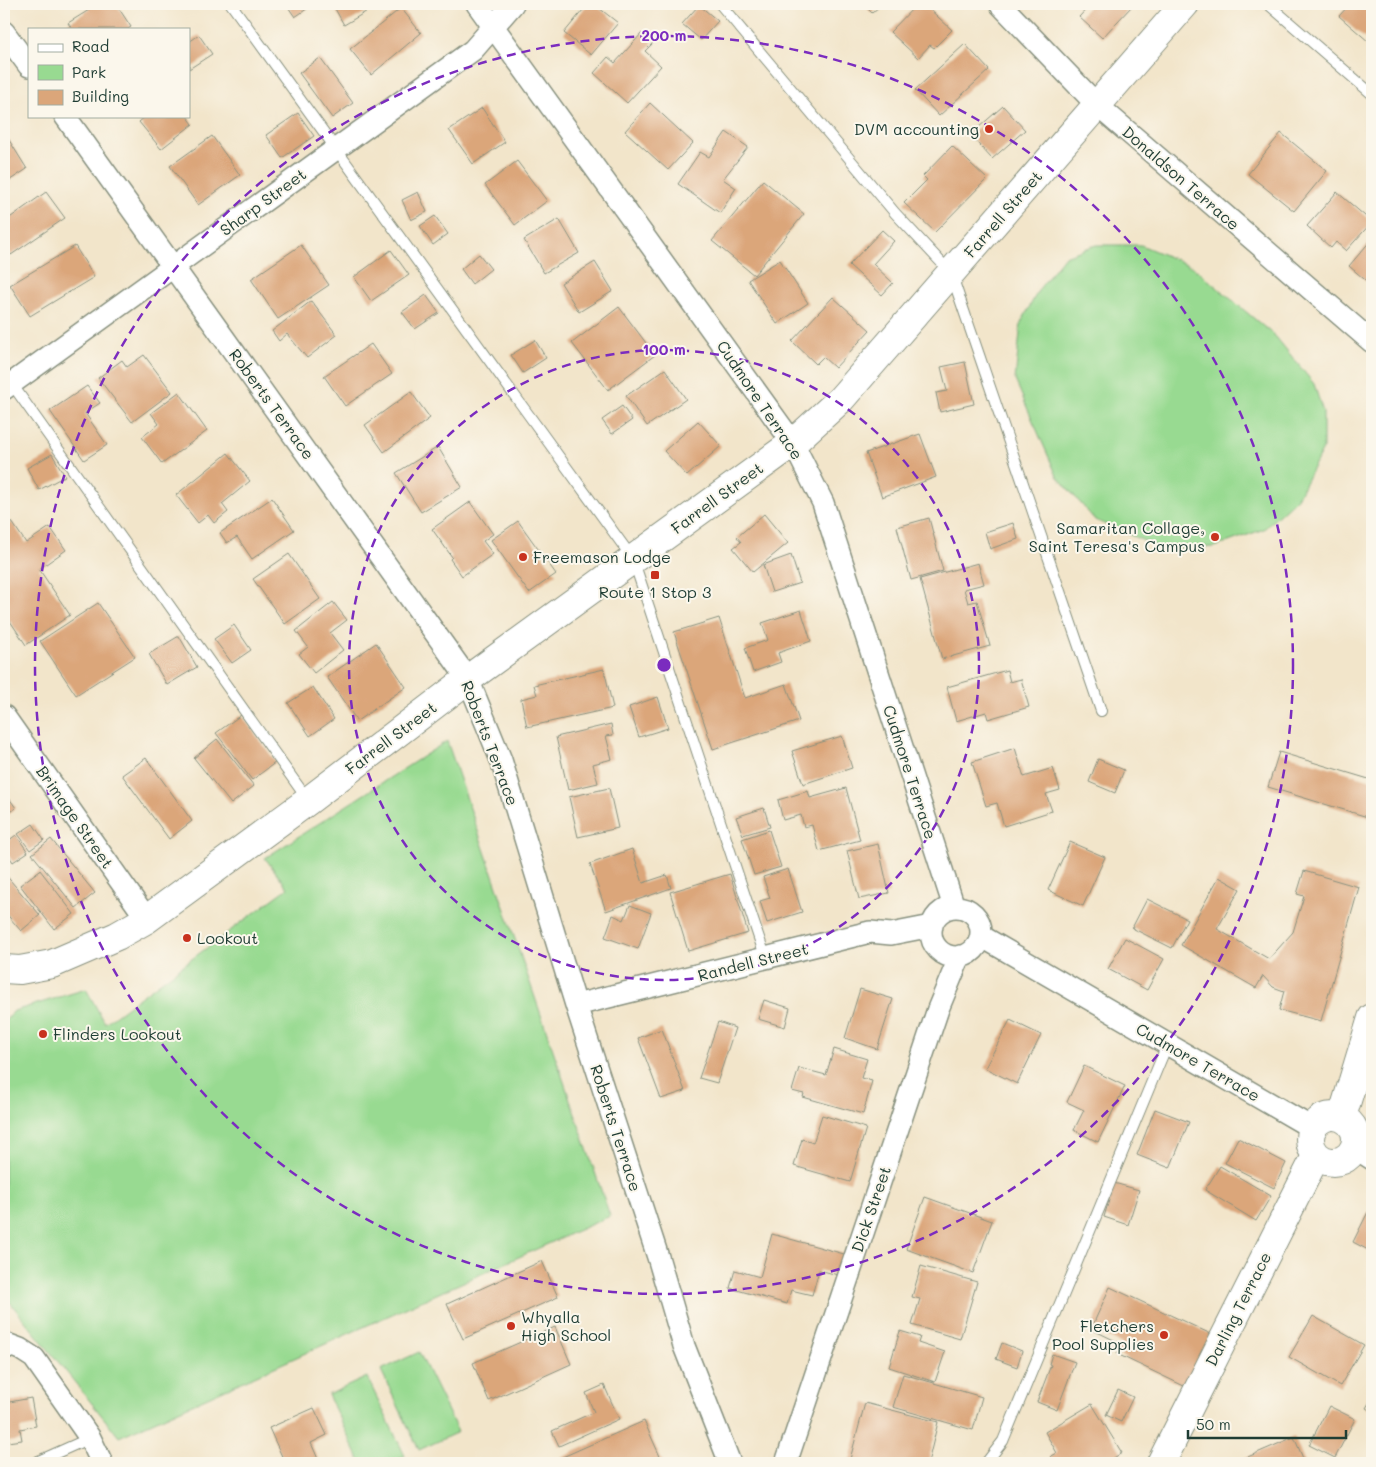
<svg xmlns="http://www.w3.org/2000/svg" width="1376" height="1467" viewBox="0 0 1376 1467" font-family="Mali,sans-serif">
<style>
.green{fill:#98da91;stroke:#5c8c62}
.building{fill:#dba67a}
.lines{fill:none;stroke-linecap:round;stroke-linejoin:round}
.lane-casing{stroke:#88917f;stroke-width:12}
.street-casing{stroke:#88917f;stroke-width:24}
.secondary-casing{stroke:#88917f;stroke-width:30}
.lane{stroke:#fff;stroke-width:10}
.street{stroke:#fff;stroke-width:21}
.secondary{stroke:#fff;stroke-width:28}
.ring{fill:none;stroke:#7b2cbf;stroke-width:2.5;stroke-dasharray:9 6}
.poi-dot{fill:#c8321e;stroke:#fbf7ec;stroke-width:2}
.labels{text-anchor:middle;stroke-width:4;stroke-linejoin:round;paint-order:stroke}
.poi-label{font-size:16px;fill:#1f3d34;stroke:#fbf7ec;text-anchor:start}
.street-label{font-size:16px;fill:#1f3d34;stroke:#fbf7ec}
.centre{fill:#7b2cbf;stroke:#fbf7ec;stroke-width:2.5}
.ring-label{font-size:15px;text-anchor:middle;font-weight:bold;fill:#7b2cbf;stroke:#fbf7ec;stroke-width:4;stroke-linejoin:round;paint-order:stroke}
</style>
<rect width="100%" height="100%" fill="#fbf7ec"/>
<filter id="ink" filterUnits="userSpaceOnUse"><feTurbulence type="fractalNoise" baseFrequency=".02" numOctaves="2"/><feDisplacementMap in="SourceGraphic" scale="10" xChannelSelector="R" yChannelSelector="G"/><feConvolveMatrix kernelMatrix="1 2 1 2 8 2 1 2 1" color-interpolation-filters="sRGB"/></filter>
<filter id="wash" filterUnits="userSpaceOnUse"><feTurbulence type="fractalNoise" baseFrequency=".0096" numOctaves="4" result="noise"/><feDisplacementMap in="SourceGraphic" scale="20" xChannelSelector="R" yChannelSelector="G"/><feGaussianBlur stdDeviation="1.12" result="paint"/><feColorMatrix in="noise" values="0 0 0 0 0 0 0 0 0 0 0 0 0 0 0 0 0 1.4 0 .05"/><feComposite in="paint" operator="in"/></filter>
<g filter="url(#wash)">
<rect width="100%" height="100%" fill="#f2e5ca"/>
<path class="green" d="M 1096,245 L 1141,245 L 1193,267 L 1276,337 L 1314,384 L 1323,412 L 1323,449 L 1297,498 L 1264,529 L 1215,547 L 1163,549 L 1095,520 L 1057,476 L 1015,380 L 1021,323 L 1039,289 L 1065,256 Z
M 447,741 L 610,1216 L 119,1437 L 4,1295 L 4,1022 L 14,1011 L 86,989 L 105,1023 L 288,888 L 265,858 Z
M 419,1352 L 458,1432 L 419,1450 L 381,1370 Z
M 367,1377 L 405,1456 L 391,1463 L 361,1463 L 328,1395 Z"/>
<g id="blocks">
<path class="building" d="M 86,4 L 116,4 L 131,27 L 128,29 L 72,29 L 68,23 L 89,10 Z
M 286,4 L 314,4 L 295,17 Z
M 335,4 L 379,4 L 344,25 L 333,5 Z
M 588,4 L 594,4 L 618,23 L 591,55 L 564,33 Z
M 863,4 L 882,4 L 872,13 Z
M 917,4 L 924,4 L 952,30 L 934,48 L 930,45 L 918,58 L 890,32 Z
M 1091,4 L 1130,4 L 1132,6 L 1102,38 L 1079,17 Z
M 1350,4 L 1372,4 L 1372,39 L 1369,42 L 1339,16 Z
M 699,5 L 718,21 L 701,40 L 682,24 Z
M 401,8 L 421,33 L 371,75 L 350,49 Z
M 642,33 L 653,43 L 645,51 L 661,66 L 627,103 L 594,73 L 608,57 L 615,63 Z
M 199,35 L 212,54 L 189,69 L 189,42 Z
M 965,44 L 989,70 L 939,116 L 915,90 Z
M 320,58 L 353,103 L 332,118 L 299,73 Z
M 650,103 L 693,143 L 668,170 L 625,131 Z
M 1003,106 L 1025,130 L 992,159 L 970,135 Z
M 482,108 L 505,142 L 473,164 L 449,130 Z
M 298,113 L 314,136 L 282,158 L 266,135 Z
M 146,116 L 187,116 L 193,124 L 161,149 L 139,122 Z
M 4,132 L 27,169 L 4,184 Z
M 726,132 L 748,147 L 723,179 L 736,188 L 720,213 L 678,184 L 700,152 L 709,157 Z
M 1281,133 L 1327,171 L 1294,211 L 1248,174 Z
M 212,136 L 240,175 L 198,205 L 170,166 Z
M 952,146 L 987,179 L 935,232 L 904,203 L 927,180 L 923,176 Z
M 517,161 L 547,201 L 515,225 L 485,185 Z
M 763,180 L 804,214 L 754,275 L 712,241 Z
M 46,192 L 65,218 L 11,255 L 4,245 L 4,222 Z
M 418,192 L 427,212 L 411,220 L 402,200 Z
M 1337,192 L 1372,222 L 1346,251 L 1336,242 L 1331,248 L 1307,226 Z
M 435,216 L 448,234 L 433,245 L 420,226 Z
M 559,219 L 579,253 L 544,273 L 524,240 Z
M 882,230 L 894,241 L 873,264 L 893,283 L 882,295 L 849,265 Z
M 1372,239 L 1372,283 L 1371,285 L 1349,266 Z
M 301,245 L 329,285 L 278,319 L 251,279 Z
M 75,246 L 94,277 L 30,316 L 10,285 Z
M 391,250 L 409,275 L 371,301 L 354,277 Z
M 479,254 L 491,269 L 472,284 L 461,269 Z
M 780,260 L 808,303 L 777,324 L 748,280 Z
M 595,262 L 613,291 L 579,312 L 561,283 Z
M 426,295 L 439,313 L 415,329 L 402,312 Z
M 833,297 L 870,330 L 835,368 L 823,357 L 816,364 L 792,341 Z
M 311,301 L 337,335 L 307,358 L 287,334 L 279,341 L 272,331 Z
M 619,307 L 655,355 L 608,390 L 572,343 Z
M 535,340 L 546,358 L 523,373 L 511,355 Z
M 371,344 L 392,374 L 345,406 L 324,376 Z
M 144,355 L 172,392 L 132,422 L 98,378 L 122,360 L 127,367 Z
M 965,362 L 974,404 L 940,412 L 936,393 L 947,391 L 941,367 Z
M 665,369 L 686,399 L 647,426 L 626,396 Z
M 87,386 L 100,403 L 85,413 L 107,445 L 84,460 L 50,411 Z
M 179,392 L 207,431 L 162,464 L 142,437 L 159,424 L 151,413 Z
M 411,392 L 430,418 L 384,452 L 365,425 Z
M 622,406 L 632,420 L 612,434 L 602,420 Z
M 698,421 L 721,446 L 687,476 L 664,451 Z
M 920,434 L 936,477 L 882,497 L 866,453 Z
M 438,447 L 462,487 L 421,512 L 396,473 Z
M 228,453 L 250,481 L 222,504 L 228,512 L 214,523 L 208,515 L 198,523 L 176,495 Z
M 52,454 L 65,476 L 39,490 L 27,468 Z
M 272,498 L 294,530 L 252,559 L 237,537 L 227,543 L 220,533 Z
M 470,502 L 493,534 L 483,541 L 493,554 L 462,576 L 450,559 L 452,557 L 432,529 Z
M 764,514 L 788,543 L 753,572 L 733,548 L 741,542 L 737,537 Z
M 929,518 L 943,571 L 911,580 L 897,527 Z
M 518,521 L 556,574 L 529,593 L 491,540 Z
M 12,522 L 26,543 L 50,527 L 66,550 L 39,569 L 70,615 L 26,645 L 4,612 L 4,527 Z
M 1013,523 L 1018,539 L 990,549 L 985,532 Z
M 289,554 L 320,599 L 285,624 L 253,579 Z
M 791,555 L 800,583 L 772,592 L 763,565 Z
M 978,563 L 984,584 L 964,589 L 968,603 L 977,601 L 990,646 L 942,659 L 920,579 Z
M 333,602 L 347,620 L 330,633 L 343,650 L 314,673 L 299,654 L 308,647 L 296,631 Z
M 98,603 L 135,657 L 76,695 L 40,641 Z
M 801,610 L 811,641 L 778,653 L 781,662 L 753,672 L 745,648 L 768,640 L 762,623 Z
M 719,618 L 745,698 L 786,684 L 799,721 L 713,749 L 674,632 Z
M 234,625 L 251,650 L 232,663 L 214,639 Z
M 179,636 L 197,667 L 167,685 L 149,654 Z
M 376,643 L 406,687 L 357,721 L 327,677 Z
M 604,669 L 613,708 L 527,727 L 521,699 L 537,695 L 534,685 Z
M 1007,670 L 1010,682 L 1021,679 L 1029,707 L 988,719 L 986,712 L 956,721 L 947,687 Z
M 313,687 L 334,719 L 310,736 L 288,703 Z
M 658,697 L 668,728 L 639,737 L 629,707 Z
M 241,715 L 276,762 L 252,780 L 216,733 Z
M 611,724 L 613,735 L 606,736 L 612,759 L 593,764 L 598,783 L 568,790 L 556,737 Z
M 842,736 L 852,768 L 803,784 L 792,751 Z
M 217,739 L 254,786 L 231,804 L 194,758 Z
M 1015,748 L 1024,777 L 1053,768 L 1060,790 L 1046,794 L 1052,811 L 1004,826 L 997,803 L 986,806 L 972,762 Z
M 1279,752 L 1372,780 L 1371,818 L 1268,787 Z
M 146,758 L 192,821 L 169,839 L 122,775 Z
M 1098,759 L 1124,770 L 1115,793 L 1089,782 Z
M 609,788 L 618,828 L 578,837 L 569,797 Z
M 846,788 L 860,840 L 819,851 L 812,825 L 804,827 L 801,815 L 783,820 L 778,800 L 808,791 L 810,798 Z
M 4,791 L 16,808 L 4,817 Z
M 764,808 L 770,827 L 743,835 L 736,817 Z
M 33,824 L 44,840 L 30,850 L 18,834 Z
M 769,830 L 781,867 L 754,875 L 742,839 Z
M 16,835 L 28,852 L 13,862 L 4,849 L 4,844 Z
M 51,839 L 95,893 L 76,908 L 32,854 Z
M 1070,842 L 1105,857 L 1083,906 L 1048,890 Z
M 878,844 L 889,893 L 859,899 L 847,851 Z
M 632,849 L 643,883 L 667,875 L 671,888 L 606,911 L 590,864 Z
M 788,869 L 802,912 L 767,923 L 760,901 L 770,898 L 763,877 Z
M 40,870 L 74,914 L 54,929 L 20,885 Z
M 1304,871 L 1359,887 L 1321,1021 L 1279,1010 L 1284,991 L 1273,987 L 1263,976 L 1256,988 L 1181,945 L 1219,877 L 1240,889 L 1217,929 L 1269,959 L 1293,932 L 1304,896 L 1297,894 Z
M 4,873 L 40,915 L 21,931 L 4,911 Z
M 730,874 L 748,933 L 688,951 L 670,892 Z
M 1147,899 L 1187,919 L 1172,948 L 1132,928 Z
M 630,905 L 651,913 L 638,949 L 605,937 L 613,915 L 624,920 Z
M 1125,938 L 1164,959 L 1147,990 L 1108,969 Z
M 860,989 L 893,999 L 877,1049 L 845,1038 Z
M 764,1000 L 790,1008 L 785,1027 L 758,1019 Z
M 1010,1020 L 1041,1035 L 1017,1084 L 985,1068 Z
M 718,1022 L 735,1028 L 717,1083 L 699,1078 Z
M 662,1029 L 685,1091 L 661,1099 L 638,1038 Z
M 834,1049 L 867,1059 L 861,1078 L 872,1081 L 863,1114 L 803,1097 L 804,1094 L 792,1091 L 799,1068 L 826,1075 Z
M 1084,1066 L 1125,1086 L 1098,1142 L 1074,1130 L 1084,1110 L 1067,1102 Z
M 1155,1109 L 1189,1122 L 1170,1168 L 1137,1155 Z
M 822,1115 L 866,1128 L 850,1182 L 794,1166 L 802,1139 L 813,1143 Z
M 1238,1138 L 1286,1163 L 1274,1188 L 1225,1163 Z
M 1220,1166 L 1271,1196 L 1256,1221 L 1205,1190 Z
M 1114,1183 L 1139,1190 L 1128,1225 L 1104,1217 Z
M 925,1197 L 992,1221 L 973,1273 L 906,1249 Z
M 1368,1212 L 1372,1214 L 1372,1252 L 1353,1242 Z
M 772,1234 L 844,1254 L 838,1275 L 819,1270 L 812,1295 L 791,1290 L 787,1304 L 730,1288 L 735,1270 L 760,1277 Z
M 542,1261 L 558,1297 L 463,1339 L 447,1304 Z
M 921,1266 L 977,1282 L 960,1339 L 912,1325 L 920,1299 L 912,1297 Z
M 1110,1287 L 1211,1334 L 1186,1387 L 1117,1354 L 1122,1344 L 1091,1329 Z
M 1313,1316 L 1364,1345 L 1340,1386 L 1289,1357 Z
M 555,1327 L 571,1364 L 489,1401 L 473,1363 Z
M 900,1331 L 920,1337 L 918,1343 L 945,1352 L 935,1382 L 889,1367 Z
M 1002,1343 L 1022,1351 L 1017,1367 L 996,1359 Z
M 1052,1354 L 1075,1362 L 1057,1410 L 1037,1402 L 1051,1365 L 1049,1364 Z
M 903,1374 L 982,1397 L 973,1430 L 893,1407 Z
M 604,1385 L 619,1419 L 559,1446 L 552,1431 L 594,1412 L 586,1393 Z
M 1118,1390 L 1133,1397 L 1121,1422 L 1106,1415 Z
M 31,1398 L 36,1426 L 20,1429 L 22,1440 L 7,1442 L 6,1434 L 4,1434 L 4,1403 Z
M 1372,1398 L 1372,1412 L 1366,1408 Z
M 865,1403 L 938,1422 L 928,1463 L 849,1463 Z
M 1092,1404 L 1122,1453 L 1105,1463 L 1054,1463 L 1050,1457 L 1057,1453 L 1045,1432 Z
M 1329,1406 L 1355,1419 L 1335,1458 L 1309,1445 Z
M 314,1408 L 327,1435 L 311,1443 L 318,1459 L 308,1463 L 285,1463 L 269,1428 Z
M 644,1421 L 663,1463 L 549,1463 Z
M 1294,1437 L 1305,1463 L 1245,1463 L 1243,1459 Z"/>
</g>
</g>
<g filter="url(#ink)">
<use href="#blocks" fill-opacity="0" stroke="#88917f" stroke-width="1"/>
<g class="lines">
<defs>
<path id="lane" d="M 231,4 L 633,559 L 766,959
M 720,4 L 895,213 L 951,273 L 1101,711
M 1268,4 L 1372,94
M 4,373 L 308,800
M 34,1463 L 90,1438
M 986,1463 L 1003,1441 L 1167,1045"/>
<path id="street" d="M 477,4 L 793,443 L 823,503 L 954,907
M 1000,4 L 1098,106 L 1372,342
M 4,32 L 29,66
M 65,116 L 468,679 L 501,760 L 576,1005 L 658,1257 L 684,1346 L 730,1463
M 4,389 L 473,50 L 513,4
M 4,716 L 147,919
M931 932a25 25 0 1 1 50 0a25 25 0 1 1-50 0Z
M 981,936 L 1312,1128
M 576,1005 L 870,932 L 891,934 L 932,926
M 1355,1148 L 1372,1159
M 4,1343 L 20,1349 L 34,1358 L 90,1438 L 102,1463
M 786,1463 L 938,1009 L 960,956"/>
<path id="secondary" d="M 4,969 L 20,970 L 52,964 L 117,936 L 147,919 L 308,801 L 468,679 L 793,443 L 841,399 L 1185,4
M1310 1139a23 23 0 1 1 46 0a23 23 0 1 1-46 0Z
M 1342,1117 L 1372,1018
M 1161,1463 L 1316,1156"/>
</defs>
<use href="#lane" class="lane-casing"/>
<use href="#street" class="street-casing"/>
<use href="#secondary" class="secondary-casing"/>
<use href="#lane" class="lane"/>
<use href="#street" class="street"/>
<use href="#secondary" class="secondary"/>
</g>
</g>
<g class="ring">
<circle cx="664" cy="665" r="315"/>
<circle cx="664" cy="665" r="629"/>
</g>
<g class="poi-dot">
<circle cx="989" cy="129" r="5"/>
<circle cx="1215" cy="537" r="5"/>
<circle cx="523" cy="557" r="5"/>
<rect x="650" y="570" width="10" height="10" rx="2.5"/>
<circle cx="187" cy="938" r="5"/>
<circle cx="43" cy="1034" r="5"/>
<circle cx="511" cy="1326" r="5"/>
<circle cx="1164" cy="1335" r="5"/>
</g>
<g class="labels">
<g class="poi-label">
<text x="979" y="135" text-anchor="end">DVM accounting</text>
<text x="1205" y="534" text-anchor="end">Samaritan Collage,<tspan x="1205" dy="18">Saint Teresa's Campus</tspan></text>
<text x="533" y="563">Freemason Lodge</text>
<text x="655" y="598" text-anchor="middle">Route 1 Stop 3</text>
<text x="197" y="944">Lookout</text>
<text x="53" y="1040">Flinders Lookout</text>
<text x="521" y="1323">Whyalla<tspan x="521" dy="18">High School</tspan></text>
<text x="1154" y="1332" text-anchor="end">Fletchers<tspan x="1154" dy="18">Pool Supplies</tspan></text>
</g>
<g class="street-label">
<text transform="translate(1181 178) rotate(41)" y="6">Donaldson Terrace</text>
<text transform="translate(263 202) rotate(-36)" y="6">Sharp Street</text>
<text transform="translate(1003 214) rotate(-49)" y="6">Farrell Street</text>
<text transform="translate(760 400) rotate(56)" y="6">Cudmore Terrace</text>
<text transform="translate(272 404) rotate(54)" y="6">Roberts Terrace</text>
<text transform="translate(717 498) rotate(-36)" y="6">Farrell Street</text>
<text transform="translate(391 738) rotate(-37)" y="6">Farrell Street</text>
<text transform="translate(490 743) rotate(69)" y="6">Roberts Terrace</text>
<text transform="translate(910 772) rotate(72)" y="6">Cudmore Terrace</text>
<text transform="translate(75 817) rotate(55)" y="6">Brimage Street</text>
<text transform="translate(753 962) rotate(-14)" y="6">Randell Street</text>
<text transform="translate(1198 1062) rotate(30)" y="6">Cudmore Terrace</text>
<text transform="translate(616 1128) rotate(72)" y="6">Roberts Terrace</text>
<text transform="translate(871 1209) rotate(-71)" y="6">Dick Street</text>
<text transform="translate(1238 1309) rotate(-63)" y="6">Darling Terrace</text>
</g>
</g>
<circle cx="664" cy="665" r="8" class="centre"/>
<g class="ring-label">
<text x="664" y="41">200 m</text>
<text x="664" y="355">100 m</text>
</g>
<rect width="1376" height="1467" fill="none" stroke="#fbf7ec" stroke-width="20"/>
<rect x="28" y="28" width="162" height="90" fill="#fbf7ec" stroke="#a3ada2"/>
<rect x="38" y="44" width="25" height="8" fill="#ffffff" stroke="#a3ada2"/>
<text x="72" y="52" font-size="15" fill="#1f3d34">Road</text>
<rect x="38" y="65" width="25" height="15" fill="#98da91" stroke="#a3ada2"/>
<text x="72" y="78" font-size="15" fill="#1f3d34">Park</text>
<rect x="38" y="90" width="25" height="15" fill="#dba67a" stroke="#a3ada2"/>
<text x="72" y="102" font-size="15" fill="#1f3d34">Building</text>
<path d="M1188 1430v8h158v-8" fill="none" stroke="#1f3d34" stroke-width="2.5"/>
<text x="1196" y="1430" font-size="15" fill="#1f3d34" stroke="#fbf7ec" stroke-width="4" paint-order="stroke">50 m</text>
</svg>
